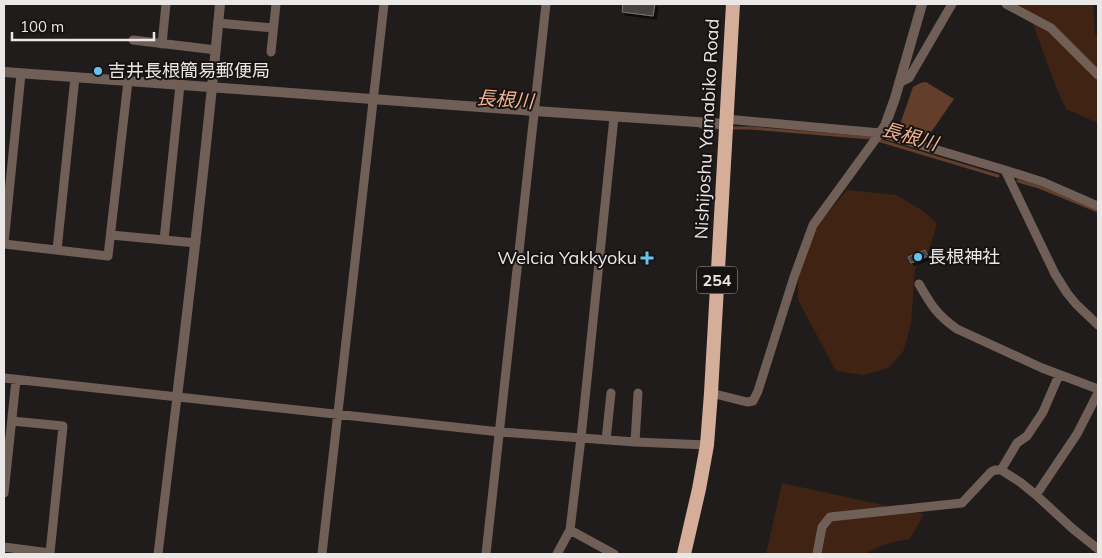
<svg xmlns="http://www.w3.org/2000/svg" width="1102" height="558" viewBox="0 0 1102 558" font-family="Mulish,'Noto Sans JP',sans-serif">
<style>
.green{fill:#402312}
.water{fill:#623e2b}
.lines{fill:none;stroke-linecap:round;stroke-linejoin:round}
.stream{stroke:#623e2b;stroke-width:3}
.building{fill:#464240;stroke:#767270;filter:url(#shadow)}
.minor{stroke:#705f56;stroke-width:9}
.tertiary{stroke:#705f56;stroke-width:10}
.trunk{stroke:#d5ae99;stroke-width:14}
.poi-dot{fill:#65c4ef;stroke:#171312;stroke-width:2}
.labels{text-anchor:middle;stroke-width:4;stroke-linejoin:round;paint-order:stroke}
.shield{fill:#171312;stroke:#aba8a7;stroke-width:1}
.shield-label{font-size:16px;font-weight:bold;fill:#eae8e7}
.poi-label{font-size:18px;fill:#eae8e7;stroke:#171312;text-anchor:start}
.street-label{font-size:18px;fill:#eae8e7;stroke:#171312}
.water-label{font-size:19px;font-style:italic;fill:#f3b390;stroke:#171312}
</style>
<defs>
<filter id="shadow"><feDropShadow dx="3" dy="3" stdDeviation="0" flood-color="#0009"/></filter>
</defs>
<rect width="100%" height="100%" fill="#201c1b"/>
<path class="green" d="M 1001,4 L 1093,4 L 1095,34 L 1098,39 L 1098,123 L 1066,109 L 1057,90 L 1033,24 Z
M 847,190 L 896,195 L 922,210 L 937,224 L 928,253 L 915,269 L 911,324 L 903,352 L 888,368 L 864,375 L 836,371 L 798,300 L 798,273 L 811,233 Z
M 782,483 L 924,514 L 910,539 L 888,543 L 864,554 L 766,554 Z"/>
<path class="water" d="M 926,82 L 954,99 L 929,135 L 899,127 L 913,87 L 920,83 Z"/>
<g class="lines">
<path class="stream" d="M 700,127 L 721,128
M 730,128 L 751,128 L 871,138 L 998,176
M 1018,181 L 1039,187 L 1098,211"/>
</g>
<path class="building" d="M 623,4 L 655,4 L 653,16 L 622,12 Z
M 925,250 L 928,256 L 911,263 L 908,257 Z"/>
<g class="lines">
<path class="minor" d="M 1006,4 L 1051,28 L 1098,75
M 218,23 L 273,28
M 133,40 L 216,50
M 162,44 L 166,4
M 271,52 L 276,4
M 899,83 L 909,78 L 952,4
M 726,119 L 880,133 L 1005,170 L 1043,182 L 1098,206
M 1005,170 L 1055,274 L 1067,293 L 1076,304 L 1098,325
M 111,235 L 196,243
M 164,240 L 180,85
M 4,243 L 21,74
M 4,244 L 108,256 L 128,81
M 57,250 L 75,77
M 919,284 C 931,305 937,315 957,329 L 1042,368 L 1098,389
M 4,378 L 500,432 L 635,442 L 707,445
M 711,393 L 747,402 L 753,401 L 758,391 L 794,277 L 813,225 L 880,133
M 606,440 L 611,393
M 635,442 L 638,393
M 1001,470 L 1017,443 L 1027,436 L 1043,412 L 1059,375
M 4,493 L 16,380
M 1036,495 L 1077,434 L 1098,393
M 570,530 L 614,554
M 4,547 L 50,553 L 63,426 L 12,421
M 158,554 L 177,397
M 322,554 L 384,4
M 486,554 L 546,4
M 557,554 L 570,530 L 581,438 L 614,117
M 817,554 L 822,527 L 830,517 L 962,503 L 991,472 L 995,470 L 1001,470 L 1020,482 L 1036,495 L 1073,529 L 1098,549"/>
<path class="tertiary" d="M 4,72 L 128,81 L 535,111 L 726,124
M 880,133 L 885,126 L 895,98 L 922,4
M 177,397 C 193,266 208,135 220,4"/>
<path class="trunk" d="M 684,554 L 699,489 L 707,445 L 711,393 L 733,4"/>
</g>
<g class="poi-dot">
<circle cx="98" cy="71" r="5"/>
<circle cx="918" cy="257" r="5"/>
<path d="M644.5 250.5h5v5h5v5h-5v5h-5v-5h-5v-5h5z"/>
</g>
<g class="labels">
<rect class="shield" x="697" y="266.5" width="40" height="27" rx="4"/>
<g class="shield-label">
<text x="717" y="286">254</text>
</g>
<g class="poi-label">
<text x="108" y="77">吉井長根簡易郵便局</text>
<text x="928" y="263">長根神社</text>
<text x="637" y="264" text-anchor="end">Welcia Yakkyoku</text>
</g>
<g class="street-label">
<text transform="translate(707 129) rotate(-87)" y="6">Nishijoshu Yamabiko Road</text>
</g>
<g class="water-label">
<text transform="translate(505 99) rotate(4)" y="7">長根川</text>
<text transform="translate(910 136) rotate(16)" y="7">長根川</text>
</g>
</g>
<rect width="1102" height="558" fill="none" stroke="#eae8e7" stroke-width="10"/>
<path d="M12 32v8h142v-8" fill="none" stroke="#eae8e7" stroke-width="2.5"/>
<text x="20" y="32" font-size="15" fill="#eae8e7" stroke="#171312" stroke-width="4" paint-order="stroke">100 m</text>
</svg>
